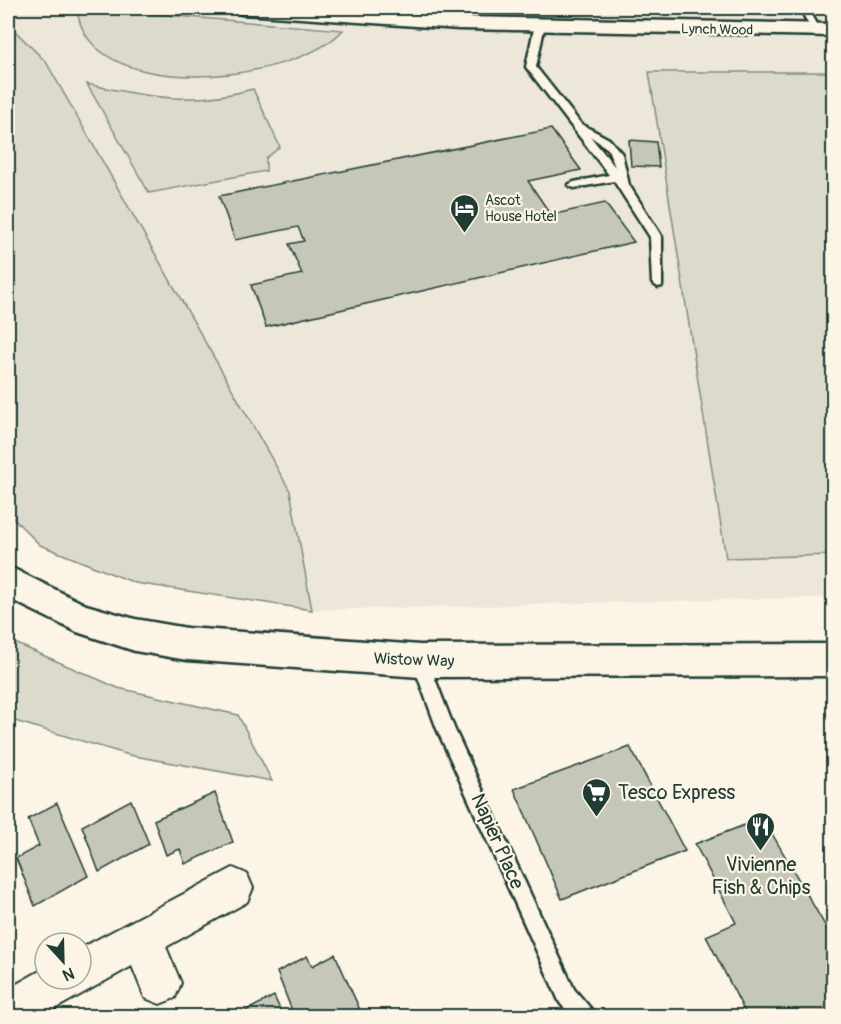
<svg xmlns="http://www.w3.org/2000/svg" width="841" height="1024" viewBox="0 0 841 1024" font-family="Pangolin,sans-serif">
<style>
.built{fill:#ece7d8}
.green{fill:#dcdacc;stroke:#7e8c80;stroke-width:1.5}
.building{fill:#c5c7b9;stroke:#1f3d34;stroke-width:1.5}
.lines{fill:none;stroke-linecap:round;stroke-linejoin:round}
.lane-casing{stroke:#1f3d34;stroke-width:5}
.street-casing{stroke:#1f3d34;stroke-width:4}
.secondary-casing{stroke:#1f3d34;stroke-width:5}
.lane{fill:#fcf5e5;fill-rule:evenodd}
.street{fill:#fcf5e5;fill-rule:evenodd}
.secondary{fill:#fcf5e5;fill-rule:evenodd}
.labels{text-anchor:middle;stroke-width:4.5;stroke-linejoin:round;paint-order:stroke}
.far-street-label{font-size:14px;fill:#1f3d34;stroke:#fcf5e5}
.far-poi-label{font-size:14px;fill:#1f3d34;stroke:#fcf5e5;text-anchor:start}
.street-label{font-size:16px;fill:#1f3d34;stroke:#fcf5e5}
.near-poi-label{font-size:20px;fill:#1f3d34;stroke:#fcf5e5;text-anchor:start}
.near-street-label{font-size:20px;fill:#1f3d34;stroke:#fcf5e5}
</style>
<rect width="100%" height="100%" fill="#fcf5e5"/>
<filter id="ink" filterUnits="userSpaceOnUse"><feTurbulence type="fractalNoise" baseFrequency=".0167" numOctaves="2"/><feDisplacementMap in="SourceGraphic" scale="12" xChannelSelector="R" yChannelSelector="G"/><feConvolveMatrix kernelMatrix="1 2 1 2 8 2 1 2 1" color-interpolation-filters="sRGB"/></filter>
<g filter="url(#ink)">
<path class="built" d="M 8,8 L 833,8 L 833,597 L 312,610 L 290,491 L 46,62 L 8,24 Z"/>
<path class="green" d="M 77,8 L 80,8 L 343,30 C 295,84 85,106 77,8 Z
M 8,24 L 46,62 L 290,491 L 312,610 L 135,583 L 40,545 L 8,513 Z
M 649,72 L 833,72 L 833,555 L 726,558 Z
M 87,84 C 147,97 192,106 253,89 L 280,147 L 266,158 L 266,171 L 149,193 Z
M 8,640 L 118,688 L 238,715 L 272,781 L 129,755 L 8,719 Z"/>
<path class="building" d="M 551,129 L 581,170 L 528,181 L 551,215 L 605,203 L 634,242 L 266,327 L 251,285 L 302,274 L 289,244 L 304,241 L 298,227 L 235,240 L 219,196 Z
M 629,140 L 656,142 L 659,167 L 631,166 Z
M 630,747 L 685,851 L 562,899 L 514,789 Z
M 215,793 L 233,842 L 185,864 L 180,849 L 166,855 L 154,820 Z
M 131,800 L 149,844 L 99,872 L 82,826 Z
M 57,803 L 88,876 L 35,906 L 16,858 L 39,846 L 28,819 Z
M 763,818 L 834,941 L 834,1016 L 747,1016 L 706,936 L 736,923 L 695,844 Z
M 335,954 L 360,1010 L 348,1016 L 294,1016 L 277,972 L 307,956 L 312,966 Z
M 274,996 L 283,1016 L 236,1016 Z"/>
<g class="lines">
<defs>
<path id="lane" d="M 800,8 L 808,8 L 821,31 L 819,33 L 813,33 Z
M 540,21 L 545,24 L 536,67 L 581,124 L 609,139 L 622,154 L 629,185 L 662,237 L 662,286 L 658,287 L 652,283 L 650,237 L 614,181 L 574,188 L 568,185 L 574,182 L 609,175 L 526,67 L 535,24 ZM 590,136 L 608,149 L 615,167 Z
M 420,654 L 426,656 L 428,661 L 454,728 L 574,989 L 591,1009 L 594,1016 L 571,1016 L 560,1003 L 437,729 L 412,661 L 414,656 Z"/>
<path id="street" d="M 233,868 L 247,874 L 253,888 L 247,902 L 166,947 L 181,983 L 175,998 L 160,1004 L 145,998 L 132,966 L 42,1016 L 8,1016 L 8,989 L 45,968 L 45,979 L 81,979 L 81,948 Z"/>
<path id="secondary" d="M 232,8 L 324,8 L 459,17 L 834,24 L 834,36 L 459,29 L 242,14 L 235,12 Z
M 8,566 L 86,605 L 135,619 L 187,628 L 420,645 L 834,644 L 834,676 L 420,677 L 187,660 L 135,651 L 77,632 L 8,598 Z"/>
</defs>
<use href="#lane" class="lane-casing"/>
<use href="#street" class="street-casing"/>
<use href="#secondary" class="secondary-casing"/>
<use href="#lane" class="lane"/>
<use href="#street" class="street"/>
<use href="#secondary" class="secondary"/>
</g>
</g>
<defs>
<symbol id="hotel-pin" viewBox="-11 -11 22 30"><path d="M0 17L-7.5 6A9.5 9.5 0 1 1 7.5 6Z" fill="#1f3d34" stroke="#fcf5e5"/><path d="M-6-4.5h1.5V1H6V5H4.5V3h-9V5H-6ZM-4 0a1.8 1.8 0 1 1 3.6 0ZM.5 0V-2.5h3Q6-2.5 6 0Z" fill="#fff"/></symbol>
<symbol id="supermarket-pin" viewBox="-11 -11 22 30"><path d="M0 17L-7.5 6A9.5 9.5 0 1 1 7.5 6Z" fill="#1f3d34" stroke="#fcf5e5"/><path d="M-6-5.5h2.5l.6 2H6L4.5 2H-2.5L-4.4-4H-6ZM-1.5 3.2a1.3 1.3 0 1 0 .1 0ZM3 3.2a1.3 1.3 0 1 0 .1 0Z" fill="#fff"/></symbol>
<symbol id="restaurant-pin" viewBox="-11 -11 22 30"><path d="M0 17L-7.5 6A9.5 9.5 0 1 1 7.5 6Z" fill="#1f3d34" stroke="#fcf5e5"/><path d="M-5-6h1v4h1v-4h1v4h1v-4h1v5L-1.5 .5V6h-2V.5L-5-1ZM5-6V6H3V1.5H1.5Q1.5-4 5-6Z" fill="#fff"/></symbol>
</defs>
<g fill-rule="evenodd">
<use href="#hotel-pin" x="448" y="192" width="33" height="45"/>
<use href="#supermarket-pin" x="580" y="776" width="33" height="45"/>
<use href="#restaurant-pin" x="744" y="810" width="33" height="45"/>
</g>
<g class="labels">
<g class="far-street-label">
<text transform="translate(717 29) rotate(1)" y="5">Lynch Wood</text>
</g>
<g class="far-poi-label">
<text x="485" y="205">Ascot<tspan x="485" dy="16">House Hotel</tspan></text>
</g>
<g class="street-label">
<text transform="translate(414 659) rotate(2)" y="6">Wistow Way</text>
</g>
<g class="near-poi-label">
<text x="618" y="799">Tesco Express</text>
<text x="761" y="871" text-anchor="middle">Vivienne<tspan x="761" dy="23">Fish &amp; Chips</tspan></text>
</g>
<g class="near-street-label">
<text transform="translate(498 841) rotate(66)" y="7">Napier Place</text>
</g>
</g>
<rect width="841" height="1024" fill="none" stroke="#fcf5e5" stroke-width="30"/>
<rect x="15" y="15" width="811" height="994" fill="none" stroke="#1f3d34" stroke-width="2" filter="url(#ink)"/>
<g transform="translate(63 961) rotate(158)"><circle r="28" fill="#fcf5e5" stroke="#a4ab9e" stroke-width="1.5"/>
<path d="M0-4.5L10 22L0 15L-10 22Z" fill="#1f3d34"/>
<text y="-9" font-size="16" font-weight="bold" text-anchor="middle" fill="#1f3d34">N</text>
</g>
</svg>
